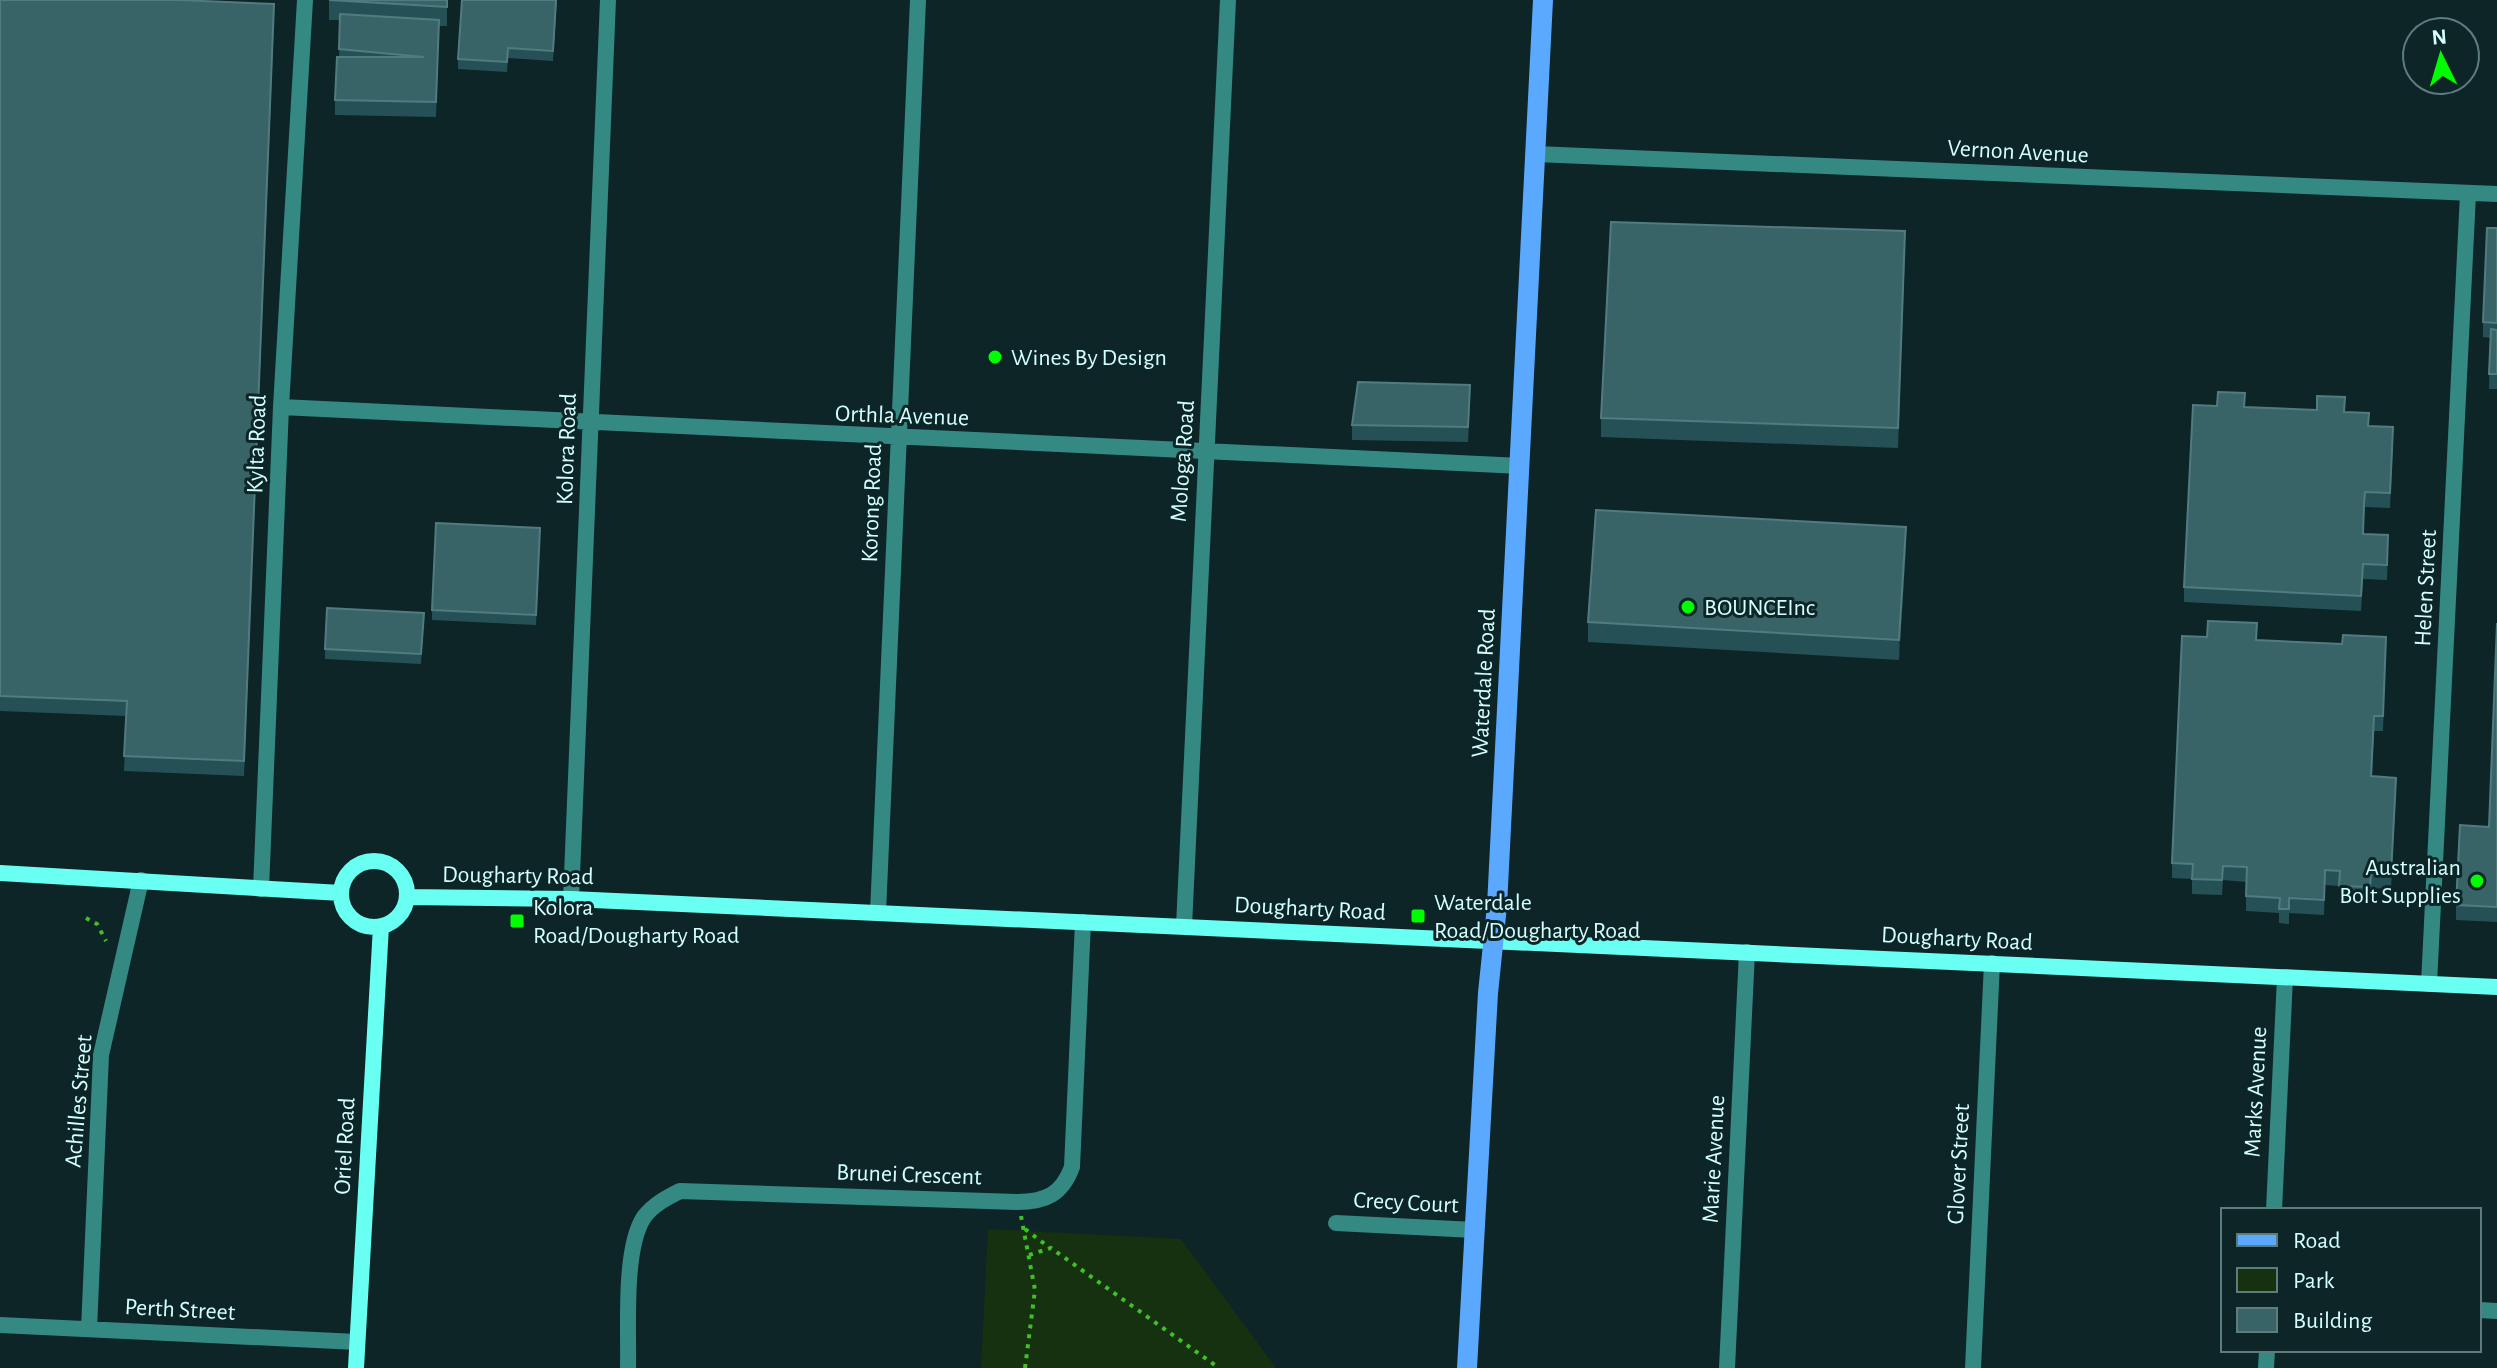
<svg xmlns="http://www.w3.org/2000/svg" width="2497" height="1368" viewBox="0 0 2497 1368" font-family="'Alegreya Sans',sans-serif">
<style>
.green{fill:#153110}
.lines{fill:none;stroke-linecap:round;stroke-linejoin:round}
.path{stroke:#40bf27;stroke-width:4;stroke-dasharray:4 6;stroke-linecap:butt}
.street{stroke:#358983;stroke-width:16}
.secondary{stroke:#6afff3;stroke-width:16}
.primary{stroke:#5aa9ff;stroke-width:20}
.wall{fill:#255156}
.shaded-wall{fill:#14383b}
.building{fill:#386468;stroke:#507c80;stroke-width:2}
.poi-dot{fill:#01fe00;stroke:#0d2527;stroke-width:3}
.labels{text-anchor:middle;stroke-width:6;stroke-linejoin:round;paint-order:stroke}
.street-label{font-size:24px;fill:#d3ffff;stroke:#0d2527}
.poi-label{font-size:24px;fill:#d3ffff;stroke:#0d2527;text-anchor:start}
</style>
<rect width="100%" height="100%" fill="#0d2527"/>
<path class="green" d="M 988,1229 L 1181,1239 L 1276,1368 L 981,1368 Z"/>
<g class="lines">
<path class="path" d="M 86,918 L 97,924 L 106,941
M 1021,1216 L 1035,1290 L 1025,1368
M 1025,1229 L 1050,1248
M 1029,1255 L 1051,1248 L 1219,1368"/>
<path class="street" d="M 1536,154 L 2497,194
M 281,407 L 1521,466
M 261,889 L 281,407 L 305,0
M 571,899 L 608,0
M 878,913 L 918,0
M 1184,926 L 1228,0
M 2429,984 L 2468,194
M 2274,1210 L 2285,977
M 1336,1223 L 1474,1230
M 2479,1310 L 2497,1311
M 0,1325 L 357,1342
M 89,1329 L 101,1055 L 141,880
M 628,1368 C 629,1329 623,1249 644,1217 C 653,1205 666,1198 680,1191 L 1017,1202 C 1046,1202 1062,1194 1072,1167 L 1083,922
M 1727,1368 L 1747,952
M 1973,1368 L 1992,963
M 2266,1368 L 2267,1350"/>
<path class="secondary" d="M341 894a33 33 0 1 1 66 0a33 33 0 1 1-66 0Z
M 0,873 L 341,893
M 407,897 L 571,899 L 2497,987
M 356,1368 L 381,926"/>
<path class="primary" d="M 1467,1368 L 1488,993 L 1497,906 L 1543,0"/>
</g>
<path class="wall" d="M 0,0 L 274,19 L 244,776 L 124,771 L 126,716 L 0,711 Z
M 329,0 L 447,0 L 447,26 L 439,26 L 436,117 L 335,115 L 335,100 L 339,57 L 340,20 L 329,20 Z
M 557,0 L 553,61 L 508,58 L 507,72 L 458,69 L 458,59 Z
M 2497,228 L 2497,389 L 2489,389 L 2490,338 L 2483,337 L 2483,322 Z
M 1905,251 L 1898,448 L 1601,437 L 1601,418 Z
M 1470,400 L 1468,442 L 1352,440 L 1352,425 Z
M 2245,407 L 2345,412 L 2393,442 L 2390,508 L 2365,507 L 2364,519 L 2364,534 L 2388,550 L 2387,580 L 2363,579 L 2361,611 L 2184,602 L 2184,587 Z
M 540,528 L 536,625 L 432,620 L 432,610 Z
M 1906,547 L 1899,660 L 1588,642 L 1588,622 Z
M 424,613 L 421,664 L 325,659 L 325,649 Z
M 2497,623 L 2497,922 L 2456,920 L 2456,905 L 2489,827 Z
M 2386,637 L 2383,731 L 2374,731 L 2372,777 L 2396,793 L 2391,889 L 2371,888 L 2370,902 L 2339,901 L 2339,886 L 2325,885 L 2324,915 L 2289,913 L 2289,924 L 2279,923 L 2279,913 L 2246,911 L 2246,882 L 2223,880 L 2222,895 L 2192,894 L 2192,879 L 2172,878 L 2172,863 L 2257,640 L 2342,644 Z"/>
<path class="shaded-wall" d="M 1906,527 L 1906,547 L 1899,660 L 1899,640 Z"/>
<path class="building" d="M 0,0 L 180,0 L 274,4 L 244,761 L 124,756 L 127,701 L 0,696 Z
M 329,0 L 447,0 L 447,7 Z
M 462,0 L 556,0 L 553,51 L 508,48 L 507,62 L 458,59 Z
M 340,14 L 439,20 L 436,102 L 335,100 L 337,57 L 424,57 L 339,49 Z
M 1611,222 L 1905,231 L 1898,428 L 1601,418 Z
M 2487,228 L 2497,228 L 2497,323 L 2483,322 Z
M 2491,329 L 2497,330 L 2497,374 L 2489,374 Z
M 1358,382 L 1470,385 L 1468,427 L 1352,425 Z
M 2218,392 L 2245,393 L 2244,407 L 2317,410 L 2317,396 L 2345,397 L 2344,412 L 2369,413 L 2368,426 L 2393,427 L 2390,493 L 2365,492 L 2364,504 L 2363,534 L 2388,535 L 2387,565 L 2363,564 L 2361,596 L 2184,587 L 2193,405 L 2217,406 Z
M 1596,510 L 1906,527 L 1899,640 L 1588,622 Z
M 436,523 L 540,528 L 536,615 L 432,610 Z
M 327,608 L 424,613 L 421,654 L 325,649 Z
M 2208,621 L 2257,623 L 2256,640 L 2342,644 L 2343,635 L 2386,637 L 2383,716 L 2374,716 L 2371,776 L 2396,778 L 2391,874 L 2371,873 L 2370,887 L 2339,886 L 2340,871 L 2325,870 L 2324,900 L 2289,898 L 2289,909 L 2279,909 L 2280,898 L 2246,896 L 2247,867 L 2223,866 L 2222,880 L 2192,879 L 2193,864 L 2172,863 L 2182,636 L 2207,637 Z
M 2497,623 L 2497,907 L 2456,905 L 2460,825 L 2489,827 Z"/>
<g class="poi-dot">
<circle cx="995" cy="357" r="8"/>
<circle cx="1688" cy="607" r="8"/>
<circle cx="2477" cy="881" r="8"/>
<rect x="1410" y="908" width="16" height="16" rx="4"/>
<rect x="509" y="913" width="16" height="16" rx="4"/>
</g>
<g class="labels">
<g class="street-label">
<text transform="translate(2018 151) rotate(3)" y="8">Vernon Avenue</text>
<text transform="translate(902 415) rotate(2)" y="8">Orthla Avenue</text>
<text transform="translate(256 444) rotate(-88)" y="8">Kylta Road</text>
<text transform="translate(566 449) rotate(-88)" y="8">Kolora Road</text>
<text transform="translate(1182 461) rotate(-86)" y="8">Mologa Road</text>
<text transform="translate(871 503) rotate(-88)" y="8">Korong Road</text>
<text transform="translate(2425 588) rotate(-87)" y="8">Helen Street</text>
<text transform="translate(1483 683) rotate(-87)" y="8">Waterdale Road</text>
<text transform="translate(518 875) rotate(1)" y="8">Dougharty Road</text>
<text transform="translate(1310 908) rotate(3)" y="8">Dougharty Road</text>
<text transform="translate(1957 938) rotate(3)" y="8">Dougharty Road</text>
<text transform="translate(2255 1092) rotate(-87)" y="8">Marks Avenue</text>
<text transform="translate(78 1101) rotate(-85)" y="8">Achilles Street</text>
<text transform="translate(344 1146) rotate(-87)" y="8">Oriel Road</text>
<text transform="translate(1713 1159) rotate(-87)" y="8">Marie Avenue</text>
<text transform="translate(1958 1164) rotate(-87)" y="8">Glover Street</text>
<text transform="translate(909 1174) rotate(2)" y="8">Brunei Crescent</text>
<text transform="translate(1406 1202) rotate(3)" y="8">Crecy Court</text>
<text transform="translate(180 1309) rotate(3)" y="8">Perth Street</text>
</g>
<g class="poi-label">
<text x="1011" y="365">Wines By Design</text>
<text x="1704" y="615">BOUNCEInc</text>
<text x="2461" y="875" text-anchor="end">Australian<tspan x="2461" dy="28">Bolt Supplies</tspan></text>
<text x="1434" y="910">Waterdale<tspan x="1434" dy="28">Road/Dougharty Road</tspan></text>
<text x="533" y="915">Kolora<tspan x="533" dy="28">Road/Dougharty Road</tspan></text>
</g>
</g>
<rect x="2221" y="1208" width="260" height="144" fill="#0d2527" stroke="#5c7c7d" stroke-width="2"/>
<rect x="2237" y="1234" width="40" height="12" fill="#5aa9ff" stroke="#5c7c7d" stroke-width="2"/>
<text x="2293" y="1248" font-size="24" fill="#d3ffff">Road</text>
<rect x="2237" y="1268" width="40" height="24" fill="#153110" stroke="#5c7c7d" stroke-width="2"/>
<text x="2293" y="1288" font-size="24" fill="#d3ffff">Park</text>
<rect x="2237" y="1308" width="40" height="24" fill="#386468" stroke="#5c7c7d" stroke-width="2"/>
<text x="2293" y="1328" font-size="24" fill="#d3ffff">Building</text>
<g transform="translate(2441 56) rotate(355)"><circle r="38" fill="#0d2527" stroke="#5c7c7d" stroke-width="2"/>
<path d="M0-6L14 30L0 20L-14 30Z" fill="#01fe00"/>
<text y="-12" font-size="22" font-weight="bold" text-anchor="middle" fill="#d3ffff">N</text>
</g>
</svg>
